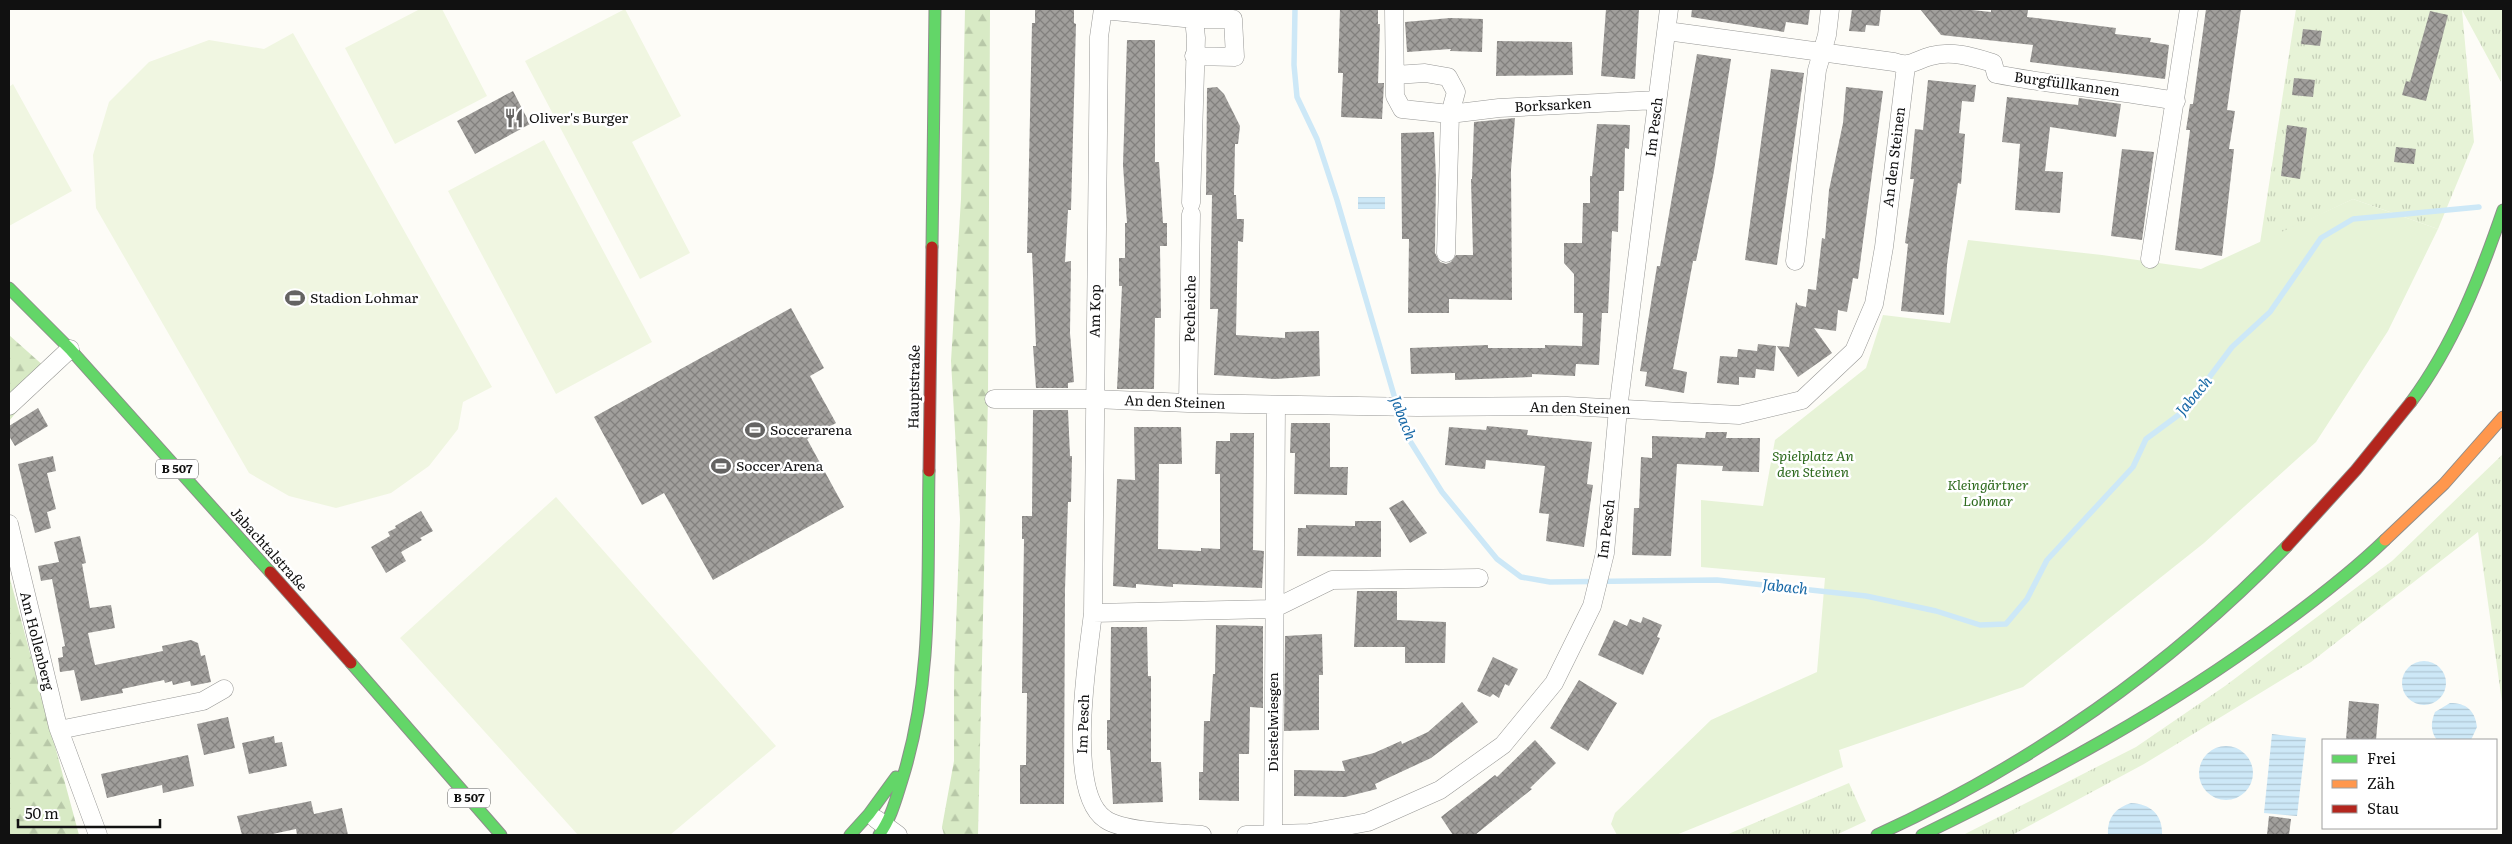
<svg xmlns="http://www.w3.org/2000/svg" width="2512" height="844" viewBox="0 0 2512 844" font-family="Literata,serif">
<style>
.grass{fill:url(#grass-tufts)}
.forest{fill:url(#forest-firs)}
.park{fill:#e7f3d7}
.pitch{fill:#f0f6e1}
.water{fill:url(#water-rules)}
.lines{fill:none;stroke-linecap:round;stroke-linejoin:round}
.stream{stroke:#cde8f7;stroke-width:5.5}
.building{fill:url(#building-cross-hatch)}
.street-casing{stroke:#979795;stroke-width:19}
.fast-casing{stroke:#8e8d8b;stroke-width:13}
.slow-casing{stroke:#8e8d8b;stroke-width:13}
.jam-casing{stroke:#8e8d8b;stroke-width:13}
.street{stroke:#fffffe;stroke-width:18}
.fast{stroke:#63d668;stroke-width:11}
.slow{stroke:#ff974d;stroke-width:11}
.jam{stroke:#b3261e;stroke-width:11}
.labels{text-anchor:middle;stroke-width:5;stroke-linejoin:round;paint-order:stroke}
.shield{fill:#fff;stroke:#585858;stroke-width:1}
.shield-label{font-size:12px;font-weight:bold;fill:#111}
.street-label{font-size:14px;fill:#111;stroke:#fff}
.poi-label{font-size:14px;fill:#111;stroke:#fff;text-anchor:start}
.park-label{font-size:14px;font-style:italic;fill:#2f6b1f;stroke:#fff}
.water-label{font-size:15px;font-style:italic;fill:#1768a6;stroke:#fff}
</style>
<defs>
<pattern id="grass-tufts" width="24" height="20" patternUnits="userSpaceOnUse" patternTransform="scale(1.25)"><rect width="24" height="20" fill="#e7f3d7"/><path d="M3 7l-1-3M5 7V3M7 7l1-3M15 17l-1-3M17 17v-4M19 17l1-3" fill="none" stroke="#c5cfb8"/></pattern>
<pattern id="forest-firs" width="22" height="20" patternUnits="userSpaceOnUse" patternTransform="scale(1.25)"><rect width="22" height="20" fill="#d8eac5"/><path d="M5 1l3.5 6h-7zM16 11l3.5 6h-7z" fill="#b8c8a8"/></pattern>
<pattern id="water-rules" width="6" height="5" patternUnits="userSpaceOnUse" patternTransform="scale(1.25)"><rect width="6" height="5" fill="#cde8f7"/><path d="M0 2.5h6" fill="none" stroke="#afc6d3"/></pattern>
<pattern id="building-cross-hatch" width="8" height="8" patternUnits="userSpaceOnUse" patternTransform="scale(1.25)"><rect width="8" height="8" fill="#a19f9c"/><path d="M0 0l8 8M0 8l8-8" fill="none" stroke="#82807e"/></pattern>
</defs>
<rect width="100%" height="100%" fill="#fdfcf7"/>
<path class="grass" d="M 2296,9 L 2503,9 L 2501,82 L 2462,10 L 2474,142 L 2438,229 L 2353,199 L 2260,243 Z
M 2503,454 L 2503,709 L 2478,532 L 2311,662 L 2144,764 L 2012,835 L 1963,835 L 2136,747 L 2225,686 L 2392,561 Z
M 1849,783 L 1866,821 L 1836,835 L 1726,835 Z"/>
<path class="forest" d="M 965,9 L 990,9 L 988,399 L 978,835 L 944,835 L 942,827 L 954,761 L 954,680 L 960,519 L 951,361 L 961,199 Z
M 9,335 L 55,376 L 32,393 L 9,421 Z
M 9,575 L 79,835 L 9,835 Z"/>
<path class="park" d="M 2353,199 L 2438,229 L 2388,331 L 2316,442 L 2204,543 L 2023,687 L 1839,750 L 1843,767 L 1676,835 L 1617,835 L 1611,824 L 1615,813 L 1711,720 L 1817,672 L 1825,578 L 1701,567 L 1701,500 L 1763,506 L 1775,440 L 1866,368 L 1883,315 L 1950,323 L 1968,240 L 2102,255 L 2201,269 Z"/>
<path class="pitch" d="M 420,9 L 442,9 L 487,96 L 395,144 L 345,48 Z
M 625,9 L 681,116 L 632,142 L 690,253 L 640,279 L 525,61 Z
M 293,33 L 492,387 L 463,402 L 458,429 L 429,466 L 391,493 L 336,508 L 289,496 L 249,473 L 96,208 L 93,155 L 109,102 L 149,62 L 209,40 L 264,49 Z
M 13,84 L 72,191 L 9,226 L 9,87 Z
M 544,140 L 652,342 L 556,394 L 448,191 Z
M 556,497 L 776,746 L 670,835 L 578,835 L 400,638 Z"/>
<path class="water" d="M 1358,197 L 1385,197 L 1385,209 L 1358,209 Z
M2402 683a22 22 0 1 1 44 0a22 22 0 1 1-44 0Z
M 2450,703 C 2466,703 2475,710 2477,727 L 2471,740 L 2437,740 C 2430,731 2431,722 2435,712 Z
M 2272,734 L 2306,738 L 2297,816 L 2264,813 Z
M2199 773a27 27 0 1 1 54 0a27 27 0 1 1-54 0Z
M 2131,803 C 2151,804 2163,815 2162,835 L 2108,835 C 2107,818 2115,808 2131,803 Z"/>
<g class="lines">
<path class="stream" d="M 1295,9 L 1294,65 L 1297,97 L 1317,139 L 1337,200 L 1405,433 L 1442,492 L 1497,559 L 1521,577 L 1550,582 L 1717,580 L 1866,596 L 1936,611 L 1980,625 L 2006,624 L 2027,599 L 2047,560 L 2133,467 L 2146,439 L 2184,411 L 2232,347 L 2270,312 L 2321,238 L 2353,219 L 2479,207"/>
</g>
<path class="building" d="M 1035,9 L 1074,9 L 1074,23 L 1076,24 L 1071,210 L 1068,210 L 1065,262 L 1071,261 L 1070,333 L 1074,382 L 1068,383 L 1068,388 L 1036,388 L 1033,346 L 1036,346 L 1032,253 L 1027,253 L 1032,23 L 1035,23 Z
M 1340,9 L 1378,9 L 1378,24 L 1380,24 L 1378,83 L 1384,83 L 1382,119 L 1341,117 L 1343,73 L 1338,73 Z
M 1606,9 L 1639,9 L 1635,79 L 1601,76 Z
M 1692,9 L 1810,9 L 1808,25 L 1786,22 L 1784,32 L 1691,17 Z
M 1852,9 L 1881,9 L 1879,26 L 1866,25 L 1865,32 L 1849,31 Z
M 1920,9 L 1963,9 L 1991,12 L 1991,9 L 2020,9 L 2028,10 L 2027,17 L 2116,28 L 2115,34 L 2151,38 L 2150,42 L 2169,45 L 2165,79 L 2030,62 L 2033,45 L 1941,35 Z
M 2206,9 L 2241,9 L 2227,110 L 2235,111 L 2229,149 L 2234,149 L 2222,256 L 2175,250 L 2190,130 L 2186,130 L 2190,104 L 2193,104 Z
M 2430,11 L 2448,15 L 2426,101 L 2402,95 L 2406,81 L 2410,82 Z
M 1450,18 L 1483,19 L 1482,52 L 1450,51 L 1451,49 L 1407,52 L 1405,22 Z
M 2303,29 L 2322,31 L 2320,46 L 2301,44 Z
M 1127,40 L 1155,40 L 1155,162 L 1159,162 L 1163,223 L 1167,223 L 1167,246 L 1160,246 L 1161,318 L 1155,318 L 1154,389 L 1117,389 L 1122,286 L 1119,286 L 1119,258 L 1125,258 L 1125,223 L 1127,223 L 1123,165 Z
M 1497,41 L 1572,42 L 1573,75 L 1496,76 Z
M 1697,54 L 1731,59 L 1714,171 L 1696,261 L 1693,261 L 1673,369 L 1687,372 L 1684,393 L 1645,386 L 1647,372 L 1640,371 L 1657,266 L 1660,266 Z
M 1771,69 L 1804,73 L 1777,265 L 1745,260 Z
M 2294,78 L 2315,80 L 2313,97 L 2292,95 Z
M 1928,80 L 1976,85 L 1974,102 L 1962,101 L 1959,133 L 1965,134 L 1961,184 L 1958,183 L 1947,265 L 1944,315 L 1901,311 L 1908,244 L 1905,243 L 1914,179 L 1910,179 L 1915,129 L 1923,130 Z
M 1217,87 L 1224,94 L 1240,126 L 1238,144 L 1235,144 L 1234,195 L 1236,195 L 1237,219 L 1244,219 L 1243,242 L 1238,241 L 1236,335 L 1285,338 L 1285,332 L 1319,331 L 1320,376 L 1275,379 L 1214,375 L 1218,309 L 1210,309 L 1212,195 L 1206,195 L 1207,88 Z
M 1846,87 L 1883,91 L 1858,279 L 1853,278 L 1847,312 L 1838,310 L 1836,331 L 1814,328 L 1832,353 L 1798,377 L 1777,346 L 1789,347 L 1796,302 L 1798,305 L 1806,307 L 1808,289 L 1816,290 L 1822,238 L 1825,239 L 1829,190 L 1843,123 Z
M 513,91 L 530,124 L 475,154 L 457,121 Z
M 2007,97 L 2078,105 L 2079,98 L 2121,104 L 2116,137 L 2050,127 L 2045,171 L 2063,172 L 2060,213 L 2015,210 L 2020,144 L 2002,142 Z
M 1515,118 L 1511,170 L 1512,300 L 1449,299 L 1449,313 L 1408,313 L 1409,239 L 1402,239 L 1401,133 L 1434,132 L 1436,178 L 1435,253 L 1440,262 L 1446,264 L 1451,262 L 1456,255 L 1473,255 L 1471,179 L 1472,179 L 1474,122 Z
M 1597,124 L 1630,125 L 1629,149 L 1625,148 L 1624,191 L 1619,191 L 1618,232 L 1612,231 L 1608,313 L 1602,313 L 1599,365 L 1576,364 L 1575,376 L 1532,374 L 1532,377 L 1455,380 L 1455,373 L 1411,374 L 1410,348 L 1488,345 L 1488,348 L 1545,348 L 1545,345 L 1582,346 L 1583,313 L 1574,313 L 1574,274 L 1564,263 L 1564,243 L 1582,243 L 1583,203 L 1590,203 L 1590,176 L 1592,176 Z
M 2287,125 L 2307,128 L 2300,179 L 2281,176 Z
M 2396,147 L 2416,149 L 2414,164 L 2394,162 Z
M 2122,149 L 2154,152 L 2142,240 L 2111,236 Z
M 791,308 L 824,368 L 810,376 L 836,423 L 807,439 L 844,507 L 713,580 L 664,493 L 642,505 L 594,417 Z
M 1758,344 L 1776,346 L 1774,371 L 1756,369 L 1755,378 L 1739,377 L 1739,385 L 1717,383 L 1720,356 L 1737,357 L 1738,349 L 1757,351 Z
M 38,408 L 48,426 L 15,446 L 9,436 L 9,426 Z
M 1033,410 L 1068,410 L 1070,456 L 1072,456 L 1071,502 L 1068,502 L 1065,589 L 1064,804 L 1020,804 L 1020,765 L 1026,765 L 1027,693 L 1022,693 L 1024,539 L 1022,539 L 1022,516 L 1032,516 Z
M 1291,423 L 1330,423 L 1330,467 L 1348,467 L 1347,495 L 1294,494 L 1295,453 L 1290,453 Z
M 1487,426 L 1528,430 L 1527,435 L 1592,442 L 1587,484 L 1593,485 L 1584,547 L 1546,541 L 1549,514 L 1539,513 L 1545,466 L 1486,460 L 1485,469 L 1445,465 L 1449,427 L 1486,430 Z
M 1134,427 L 1181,427 L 1182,464 L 1159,464 L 1158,549 L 1201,551 L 1201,548 L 1220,549 L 1220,474 L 1215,474 L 1216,441 L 1230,441 L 1230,433 L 1254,433 L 1253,550 L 1264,551 L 1262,588 L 1173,584 L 1173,587 L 1136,584 L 1136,588 L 1113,586 L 1117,479 L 1135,480 Z
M 1706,432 L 1727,432 L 1726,438 L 1760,438 L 1759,472 L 1722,471 L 1723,466 L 1677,464 L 1671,556 L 1632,555 L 1634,508 L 1639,508 L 1641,457 L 1652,458 L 1652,436 L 1705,438 Z
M 53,456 L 56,471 L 47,473 L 56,509 L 47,512 L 51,528 L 35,533 L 18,464 Z
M 1403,500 L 1427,533 L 1410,543 L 1389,508 Z
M 421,511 L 433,531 L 420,538 L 422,540 L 401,552 L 406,561 L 386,573 L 371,547 L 390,536 L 388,532 L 396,528 L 395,526 Z
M 1355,521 L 1381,521 L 1381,557 L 1297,556 L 1298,528 L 1306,528 L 1306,525 L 1355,526 Z
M 80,536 L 86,563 L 82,564 L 90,608 L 111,605 L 115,628 L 88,633 L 95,665 L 163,651 L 162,646 L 191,640 L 198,643 L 201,656 L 205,655 L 211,682 L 191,686 L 190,681 L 173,685 L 172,681 L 165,683 L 164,680 L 122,689 L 123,693 L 81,701 L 74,670 L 60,672 L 58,658 L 63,657 L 62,647 L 65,646 L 52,579 L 41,581 L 38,566 L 59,562 L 54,542 Z
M 1357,591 L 1397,591 L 1397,620 L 1446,622 L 1445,663 L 1405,663 L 1405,647 L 1354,647 Z
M 1643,617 L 1662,625 L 1657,637 L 1660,638 L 1643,675 L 1598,655 L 1614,620 L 1627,626 L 1630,619 L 1641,623 Z
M 1216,625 L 1263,626 L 1263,708 L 1250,707 L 1249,754 L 1239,754 L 1239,801 L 1199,800 L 1199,772 L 1203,772 L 1204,721 L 1210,721 L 1213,674 L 1215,674 Z
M 1111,627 L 1147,627 L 1148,676 L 1151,676 L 1151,762 L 1161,762 L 1163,802 L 1113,804 L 1110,750 L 1107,750 L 1107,720 L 1110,720 Z
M 1322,634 L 1323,675 L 1319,675 L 1319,730 L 1284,731 L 1285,636 Z
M 1493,657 L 1518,669 L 1509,686 L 1505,684 L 1499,698 L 1493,694 L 1490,697 L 1477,691 Z
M 1579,680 L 1617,703 L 1588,751 L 1550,728 Z
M 2349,701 L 2379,704 L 2376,740 L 2346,740 Z
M 1462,702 L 1478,722 L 1431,758 L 1375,784 L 1377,789 L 1345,797 L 1294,796 L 1294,770 L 1345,771 L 1342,761 L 1374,753 L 1401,741 L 1402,744 L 1428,732 Z
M 228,717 L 235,748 L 204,755 L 197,724 Z
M 274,736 L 275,743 L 282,742 L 287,766 L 249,774 L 242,743 Z
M 1535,740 L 1556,763 L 1530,788 L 1532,789 L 1475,835 L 1453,835 L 1441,817 L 1495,775 L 1497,777 Z
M 188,755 L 194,786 L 163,793 L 162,785 L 107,798 L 101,774 Z
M 311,801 L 314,814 L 342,808 L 348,835 L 297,835 L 296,829 L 268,835 L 242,835 L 237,816 Z
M 2269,816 L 2291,819 L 2289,835 L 2267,835 Z"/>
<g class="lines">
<defs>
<path id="street" d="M 1103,9 L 1099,37 L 1093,613 C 1088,656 1065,792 1105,819 C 1123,832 1178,833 1202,835
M 1394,9 L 1395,96 L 1402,109 L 1450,114 L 1499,108 L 1657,100
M 1103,10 L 1194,19 L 1196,38 L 1191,203
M 1194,19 L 1233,19 L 1235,57 L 1194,56
M 1667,31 L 1894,62 C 1911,68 1915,60 1931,56 C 1952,50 1973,57 1993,63 L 1996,74 C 2056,86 2116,90 2176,101
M 1395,75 L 1425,73 L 1448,77 L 1456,92 L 1450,114 L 1446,253
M 2150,259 L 2189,9
M 1795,261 L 1817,70 L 1827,35 L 1830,9
M 994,399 L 1094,399 L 1188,403 L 1417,407 L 1567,406 L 1739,415 L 1802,400 L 1854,351 L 1874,304 L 1884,247 L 1906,66
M 1188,403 L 1191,214
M 9,406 L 70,349
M 9,524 L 58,727 L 98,835
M 1093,613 L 1273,609 L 1332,580 L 1479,578
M 59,730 L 203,701 L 224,689
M 876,819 L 898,835
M 1273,834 L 1276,405
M 1246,835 L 1309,833 L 1368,822 L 1440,790 L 1503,745 L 1554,683 L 1592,606 L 1605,553 L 1618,409 L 1669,9"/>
<path id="fast" d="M 932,247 L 935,9
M 9,288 L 70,349 L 270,572
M 2411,402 C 2454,344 2480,277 2503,210
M 351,663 L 501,835
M 850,835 L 869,814 L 896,777
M 879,835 C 891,819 896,799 902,780 C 934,679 927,575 929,471
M 1877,835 C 2030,765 2170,667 2287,546
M 1922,835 C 2046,775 2166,710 2277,628 C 2314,601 2352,572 2385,540"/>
<path id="slow" d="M 2385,540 L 2444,484 L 2503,417"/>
<path id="jam" d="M 929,471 L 932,247
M 2287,546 L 2356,470 L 2411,402
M 270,572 L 351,663"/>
</defs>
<use href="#street" class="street-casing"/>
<use href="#fast" class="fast-casing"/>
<use href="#slow" class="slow-casing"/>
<use href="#jam" class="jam-casing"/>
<use href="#street" class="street"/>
<use href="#fast" class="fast"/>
<use href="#slow" class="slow"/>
<use href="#jam" class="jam"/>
</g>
<defs>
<symbol id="restaurant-bare" viewBox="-9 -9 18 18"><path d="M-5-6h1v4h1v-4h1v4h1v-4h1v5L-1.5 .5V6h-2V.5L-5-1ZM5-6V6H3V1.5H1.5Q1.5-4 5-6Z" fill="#646362" stroke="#fff" stroke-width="2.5" paint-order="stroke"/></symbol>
<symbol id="stadium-bare" viewBox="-9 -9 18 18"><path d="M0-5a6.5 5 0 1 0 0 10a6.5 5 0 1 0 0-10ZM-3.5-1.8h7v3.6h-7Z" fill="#646362" stroke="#fff" stroke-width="2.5" paint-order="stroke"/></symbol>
</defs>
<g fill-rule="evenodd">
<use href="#restaurant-bare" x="500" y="104" width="28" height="28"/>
<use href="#stadium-bare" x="281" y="284" width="28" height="28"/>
<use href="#stadium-bare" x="741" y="416" width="28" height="28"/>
<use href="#stadium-bare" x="707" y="452" width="28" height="28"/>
</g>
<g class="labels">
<g class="shield">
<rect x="156" y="459.5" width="42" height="19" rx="4"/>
<rect x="448" y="788.5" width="42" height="19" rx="4"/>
</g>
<g class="shield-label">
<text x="177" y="473">B 507</text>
<text x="469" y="802">B 507</text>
</g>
<g class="street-label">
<text transform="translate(2067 84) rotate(8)" y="5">Burgfüllkannen</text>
<text transform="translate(1553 105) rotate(-3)" y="5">Borksarken</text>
<text transform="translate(1654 127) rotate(-83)" y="5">Im Pesch</text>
<text transform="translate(1894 157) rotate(-83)" y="5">An den Steinen</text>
<text transform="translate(1190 309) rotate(-89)" y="5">Pecheiche</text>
<text transform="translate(1095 311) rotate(-89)" y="5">Am Kop</text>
<text transform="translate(914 387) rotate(-89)" y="5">Hauptstraße</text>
<text transform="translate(1175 402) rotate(2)" y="5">An den Steinen</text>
<text transform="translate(1580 408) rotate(1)" y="5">An den Steinen</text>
<text transform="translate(1606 529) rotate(-83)" y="5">Im Pesch</text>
<text transform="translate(269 549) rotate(48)" y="5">Jabachtalstraße</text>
<text transform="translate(37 641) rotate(76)" y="5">Am Hollenberg</text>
<text transform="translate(1273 722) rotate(-90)" y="5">Diestelwiesgen</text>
<text transform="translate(1083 724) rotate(-88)" y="5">Im Pesch</text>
</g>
<g class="poi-label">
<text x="529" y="123">Oliver's Burger</text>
<text x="310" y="303">Stadion Lohmar</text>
<text x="770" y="435">Soccerarena</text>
<text x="736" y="471">Soccer Arena</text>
</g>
<g class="park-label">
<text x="1813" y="461">Spielplatz An<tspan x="1813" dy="16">den Steinen</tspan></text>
<text x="1988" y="490">Kleingärtner<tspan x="1988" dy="16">Lohmar</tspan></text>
</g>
<g class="water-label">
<text transform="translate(2194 396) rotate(-50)" y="5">Jabach</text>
<text transform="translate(1403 418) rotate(69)" y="5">Jabach</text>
<text transform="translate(1785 587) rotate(6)" y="5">Jabach</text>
</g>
</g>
<rect width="2512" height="844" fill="none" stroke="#111111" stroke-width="20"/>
<rect x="2322" y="739" width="175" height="90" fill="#ffffff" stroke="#a0a0a0"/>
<rect x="2332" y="755" width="25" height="8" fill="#63d668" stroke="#a0a0a0"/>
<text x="2367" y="764" font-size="15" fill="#111111">Frei</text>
<rect x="2332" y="780" width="25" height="8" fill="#ff974d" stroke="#a0a0a0"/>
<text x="2367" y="789" font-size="15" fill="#111111">Zäh</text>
<rect x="2332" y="805" width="25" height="8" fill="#b3261e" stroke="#a0a0a0"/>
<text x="2367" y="814" font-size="15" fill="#111111">Stau</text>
<path d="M18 819v8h142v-8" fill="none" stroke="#111111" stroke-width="2.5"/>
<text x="25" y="819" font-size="15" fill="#111111" stroke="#ffffff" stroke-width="4" paint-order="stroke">50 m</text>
</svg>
